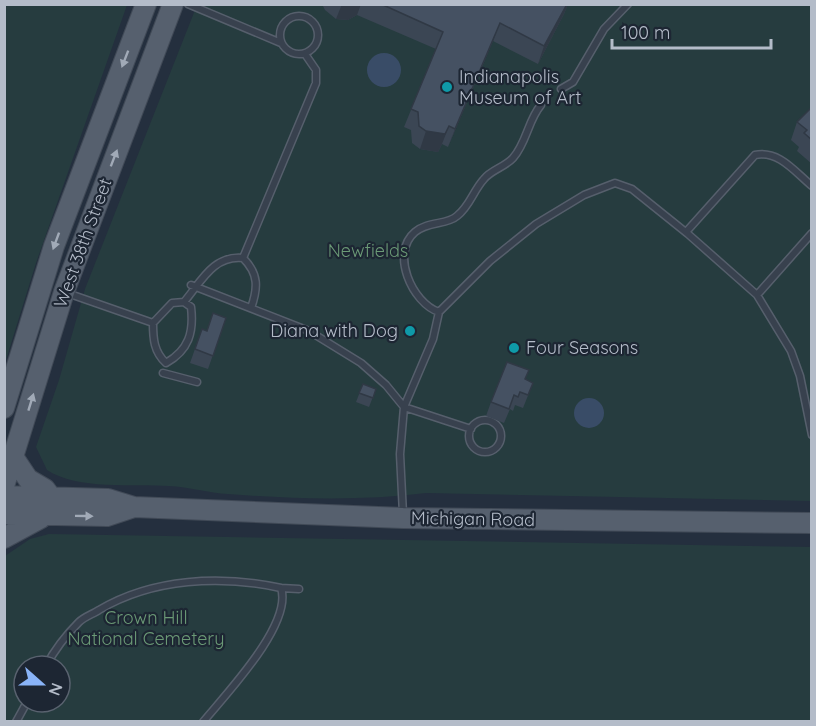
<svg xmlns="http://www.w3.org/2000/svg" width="816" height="726" viewBox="0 0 816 726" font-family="Quicksand,sans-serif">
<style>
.green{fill:#263c3f;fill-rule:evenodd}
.water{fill:#394c67}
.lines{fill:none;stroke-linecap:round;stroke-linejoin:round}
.lane-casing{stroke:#565f6c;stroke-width:9}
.primary-casing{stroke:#414a57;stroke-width:22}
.lane{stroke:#38414e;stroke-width:6}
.primary{stroke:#56606e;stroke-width:20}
.wall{fill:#3b4654}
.shaded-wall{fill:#303945}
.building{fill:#455162;stroke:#303945;stroke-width:1.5}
.oneway{fill:#a1aab7}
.culture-dot{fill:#0f9aa8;stroke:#1d2633;stroke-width:2}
.labels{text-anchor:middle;stroke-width:4.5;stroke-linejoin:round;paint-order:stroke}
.poi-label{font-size:18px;fill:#b4bcc9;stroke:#1d2633;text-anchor:start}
.street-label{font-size:18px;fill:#b4bcc9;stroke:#1d2633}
.park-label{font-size:18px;fill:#6b9a76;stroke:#1d2633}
</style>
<rect width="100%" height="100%" fill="#242f3e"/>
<path class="green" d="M 5,4 L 127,5 L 36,263 L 5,363 Z
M 197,5 L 811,5 L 811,501 L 426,493 C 361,501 294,499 228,494 C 209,493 189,487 169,486 C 134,484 77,490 47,470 L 36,447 L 59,380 L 85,289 Z
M 49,534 L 811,547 L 811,721 L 5,722 L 5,556 L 30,539 ZM 24,666 L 60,666 L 60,702 L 24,702 Z"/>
<path class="water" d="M367 70a17 17 0 1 1 34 0a17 17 0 1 1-34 0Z
M574 413a15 15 0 1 1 30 0a15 15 0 1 1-30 0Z"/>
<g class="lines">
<defs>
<path id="lane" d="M 188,4 L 281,43
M280 35a19 19 0 1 1 38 0a19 19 0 1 1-38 0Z
M 561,89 L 573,82 L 604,29 L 628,4
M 686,232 L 755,155 C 779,150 795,172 812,186
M 243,258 L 316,83 L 316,70 L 305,54
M 191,285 L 309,331 L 361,363 L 386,385 L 404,407 L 471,429
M 67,293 L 153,323 C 153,339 154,352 166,363 C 189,350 194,332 191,307 L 184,302 L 172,303 L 153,323
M 757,295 L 812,233
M 184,302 C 201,282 213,255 243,258 C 259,274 258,288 251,308
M 439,312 C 412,303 390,253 415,232 C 428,221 447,225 457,216 C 470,206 473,191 484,179 C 491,170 505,167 513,158 C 527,142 528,120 541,105
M 163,373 L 197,382
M469 436a16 16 0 1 1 32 0a16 16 0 1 1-32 0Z
M 403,514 L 400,454 L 404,407 L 433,339 L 439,312 L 490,261 L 536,224 L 584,195 L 615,183 L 632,189 L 688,234 L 757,295 L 791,351 L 800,376 L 812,435
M 281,588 L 299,589
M 46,666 C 54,651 67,634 79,622 C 84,617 93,614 99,610 C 153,578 221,575 281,588 C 293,624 226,694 203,722
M 16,722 L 27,702"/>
<path id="primary" d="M 4,408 L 54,246 L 146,4
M 14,458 L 28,479 L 45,489 L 51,497
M 4,486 L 64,292 L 173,4
M 4,496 L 108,499 L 134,507 L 403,518 L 812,523
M 4,514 L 107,516 L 134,507
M 4,538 L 41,518"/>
</defs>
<use href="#lane" class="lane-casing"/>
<use href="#primary" class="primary-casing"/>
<use href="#lane" class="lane"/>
<use href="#primary" class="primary"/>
</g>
<path class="wall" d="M 322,4 L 568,4 L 564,14 L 538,64 L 493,41 L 448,147 L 442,144 L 438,152 L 420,149 L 412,143 L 411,130 L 404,127 L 436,49 L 357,15 L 348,20 L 336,19 L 325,10 Z
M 812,107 L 812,164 L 797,151 L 799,147 L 791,140 L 797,122 Z
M 226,318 L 208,369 L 190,363 L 202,329 L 207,331 Z
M 525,379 L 533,383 L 523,408 L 515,405 L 513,411 L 510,409 L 504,423 L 486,416 L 491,402 Z
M 363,384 L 376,389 L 369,407 L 356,402 Z"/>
<path class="shaded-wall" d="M 342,4 L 361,4 L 357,15 L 348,20 L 336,19 Z
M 567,4 L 568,4 L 564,14 L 538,64 L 544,46 Z
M 500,23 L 493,41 L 448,147 L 455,129 Z
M 449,126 L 442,144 L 438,152 L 420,149 L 426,131 Z"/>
<path class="building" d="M 381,4 L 567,4 L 544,46 L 500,23 L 455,129 L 449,126 L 445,134 L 426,131 L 419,126 L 418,112 L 411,109 L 443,32 Z
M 812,107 L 812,140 L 804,133 L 807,130 L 797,122 Z
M 213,313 L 226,318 L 213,356 L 195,349 L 202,329 L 207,331 Z
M 507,362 L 529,370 L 525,379 L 533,383 L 528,395 L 520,392 L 518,397 L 514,395 L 509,409 L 491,402 Z
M 363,384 L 376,389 L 373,398 L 359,393 Z"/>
<defs><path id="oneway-solid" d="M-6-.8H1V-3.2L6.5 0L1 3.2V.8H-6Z" transform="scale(1.5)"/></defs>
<g class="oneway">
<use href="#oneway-solid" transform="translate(125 59) rotate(111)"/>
<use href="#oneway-solid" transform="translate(114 158) rotate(-69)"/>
<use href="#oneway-solid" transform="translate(56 241) rotate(110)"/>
<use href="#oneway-solid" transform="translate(31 402) rotate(-73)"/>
<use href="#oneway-solid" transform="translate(84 516) rotate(1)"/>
</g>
<g class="culture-dot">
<circle cx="447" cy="87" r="6"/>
<circle cx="410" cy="331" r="6"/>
<circle cx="514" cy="348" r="6"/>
</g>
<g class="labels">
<g class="poi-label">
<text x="459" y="83">Indianapolis<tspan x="459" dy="21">Museum of Art</tspan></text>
<text x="398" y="337" text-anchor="end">Diana with Dog</text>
<text x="526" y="354">Four Seasons</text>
</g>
<g class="street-label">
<text transform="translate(83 243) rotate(-70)" y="6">West 38th Street</text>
<text transform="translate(473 519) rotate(1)" y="6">Michigan Road</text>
</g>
<g class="park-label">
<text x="368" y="257">Newfields</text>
<text x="146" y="624">Crown Hill<tspan x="146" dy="21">National Cemetery</tspan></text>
</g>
</g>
<rect width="816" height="726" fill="none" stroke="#b4bcc9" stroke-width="12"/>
<g transform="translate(42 684) rotate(111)"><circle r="28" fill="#1d2633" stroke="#59626f" stroke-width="1.5"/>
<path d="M0-4.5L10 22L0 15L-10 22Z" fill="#8ab4f8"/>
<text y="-9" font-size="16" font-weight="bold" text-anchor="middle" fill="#b4bcc9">N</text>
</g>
<path d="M612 39v9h159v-9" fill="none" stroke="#b4bcc9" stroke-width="3"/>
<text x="621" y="39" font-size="18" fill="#b4bcc9" stroke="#1d2633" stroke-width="4.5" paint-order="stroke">100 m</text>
</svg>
